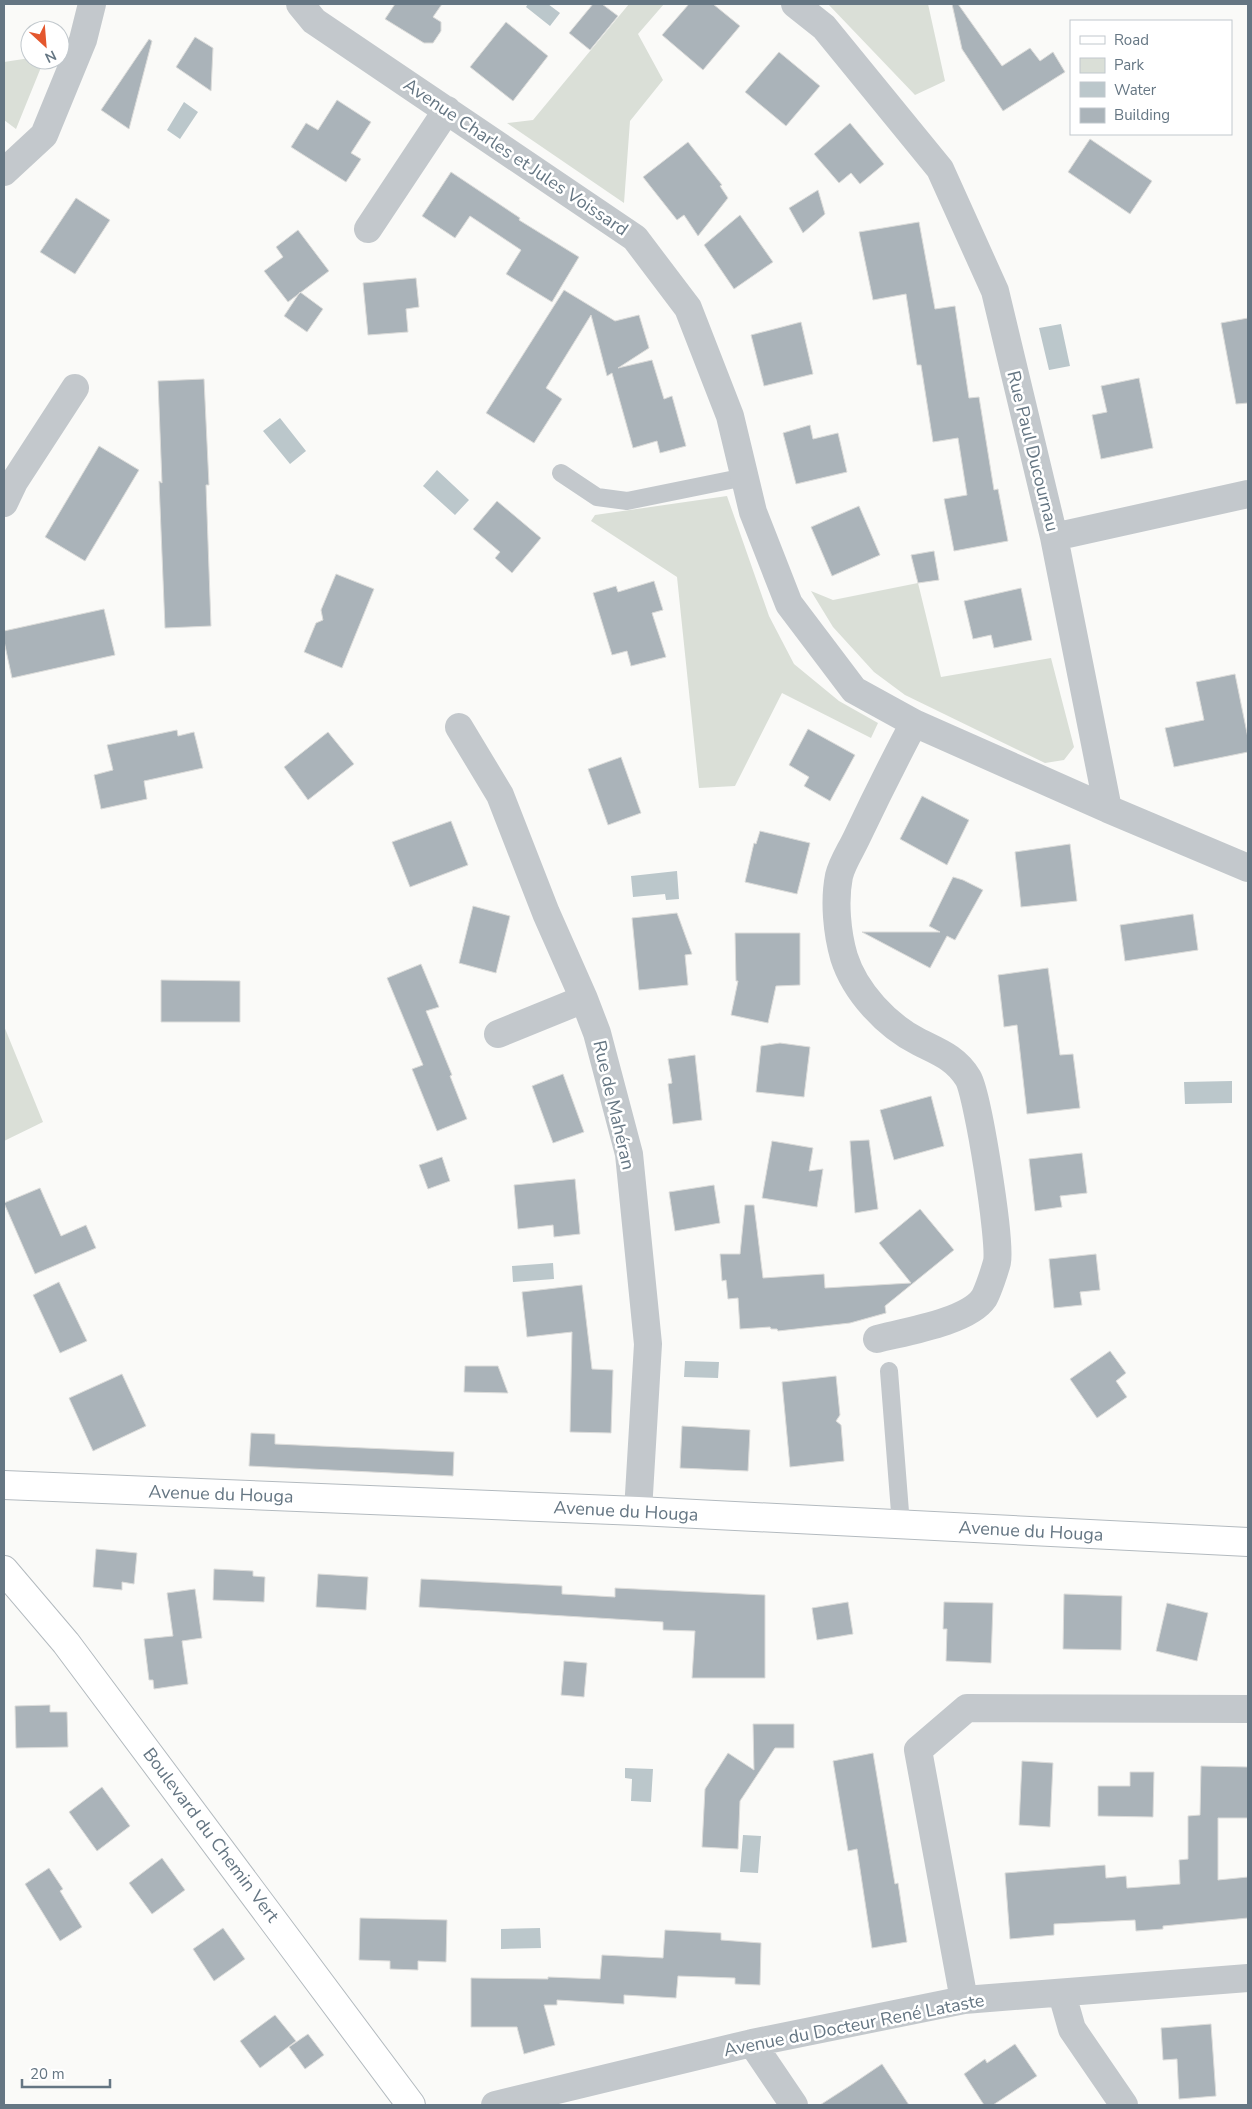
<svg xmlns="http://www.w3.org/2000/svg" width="1252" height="2109" viewBox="0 0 1252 2109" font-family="'Nunito Sans',sans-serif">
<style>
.green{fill:#dadfd7}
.water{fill:#bbc7cb}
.building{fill:#aab3b9;stroke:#dcdcda}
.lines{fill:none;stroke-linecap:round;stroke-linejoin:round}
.secondary-casing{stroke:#b3babf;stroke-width:30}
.lane{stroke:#c3c8cc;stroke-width:18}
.street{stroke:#c3c8cc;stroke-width:28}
.secondary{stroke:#fff;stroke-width:28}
.labels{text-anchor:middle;stroke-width:5;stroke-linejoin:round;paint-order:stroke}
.street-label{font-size:18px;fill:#657683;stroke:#fff}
</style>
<rect width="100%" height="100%" fill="#fafaf8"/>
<path class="green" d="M 629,4 L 664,4 L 638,34 L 663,80 L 630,121 L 624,203 L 507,123 L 533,120 Z
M 828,4 L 928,4 L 945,81 L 915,95 Z
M 30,58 L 30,60 L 44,60 L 16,129 L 4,120 L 4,62 Z
M 727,496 L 769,616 L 794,664 L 839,701 L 878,723 L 871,738 L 782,693 L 735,786 L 699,788 L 677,577 L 591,521 L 595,515 Z
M 918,583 L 941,677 L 1051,658 L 1074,747 L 1064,760 L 1045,763 L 905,695 L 874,672 L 833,627 L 811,591 L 833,600 Z
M 4,1026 L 43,1122 L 4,1141 Z"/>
<path class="water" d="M 528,4 L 548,4 L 560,13 L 550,26 L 526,7 Z
M 184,102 L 198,112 L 180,139 L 167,130 Z
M 1061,324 L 1070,366 L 1049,370 L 1039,328 Z
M 280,418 L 306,451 L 290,464 L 263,431 Z
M 437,470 L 469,500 L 455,515 L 423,486 Z
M 677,871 L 679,899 L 666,900 L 665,894 L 633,897 L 631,876 Z
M 1232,1081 L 1232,1103 L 1185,1104 L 1184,1082 Z
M 553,1263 L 554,1279 L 513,1282 L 512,1266 Z
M 685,1361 L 719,1362 L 718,1378 L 684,1377 Z
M 625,1768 L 653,1769 L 651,1802 L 631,1801 L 632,1779 L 625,1778 Z
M 743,1835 L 761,1836 L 758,1873 L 740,1872 Z
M 540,1928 L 541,1948 L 501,1949 L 501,1929 Z"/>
<path class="building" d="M 395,4 L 442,4 L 433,17 L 441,22 L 441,31 L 433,43 L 424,43 L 385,19 Z
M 593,4 L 602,4 L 618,16 L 590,50 L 569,33 Z
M 689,4 L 713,4 L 740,26 L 703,70 L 662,35 Z
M 952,4 L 958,4 L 1002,66 L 1030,48 L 1040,61 L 1053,52 L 1065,72 L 1003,111 L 962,49 Z
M 506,22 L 548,56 L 513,101 L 470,67 Z
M 195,37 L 213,48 L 211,91 L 176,67 Z
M 149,39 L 152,41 L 129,129 L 101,110 Z
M 779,52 L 820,86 L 786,126 L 745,92 Z
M 337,100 L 371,122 L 351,153 L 361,159 L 346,182 L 291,147 L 306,123 L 318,130 Z
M 850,123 L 884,164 L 860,184 L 851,173 L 839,183 L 814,154 Z
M 1090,139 L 1152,181 L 1130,214 L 1068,172 Z
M 688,142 L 722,185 L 720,186 L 728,198 L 698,236 L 684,215 L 677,220 L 643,177 Z
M 451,172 L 520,218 L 519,220 L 579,257 L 552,302 L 506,274 L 521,250 L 470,216 L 455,238 L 422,216 Z
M 818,190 L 825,214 L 803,233 L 789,208 Z
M 76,198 L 110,220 L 75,274 L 40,252 Z
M 740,215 L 773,262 L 734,289 L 704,245 Z
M 919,222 L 935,309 L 955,306 L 969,398 L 979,397 L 994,490 L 998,489 L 1008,541 L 954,551 L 944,499 L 967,495 L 958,438 L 933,442 L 921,365 L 917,365 L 906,294 L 873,300 L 859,232 Z
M 298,230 L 329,271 L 288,302 L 264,271 L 283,257 L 276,247 Z
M 416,278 L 419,307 L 406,309 L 408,332 L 368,335 L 363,283 Z
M 564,290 L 615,321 L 639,315 L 649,348 L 618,368 L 652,360 L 664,399 L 672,396 L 686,446 L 660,453 L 657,441 L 633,448 L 612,373 L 607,376 L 591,315 L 546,388 L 562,399 L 534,443 L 486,413 Z
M 300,292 L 323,309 L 307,332 L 284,316 Z
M 1248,318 L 1248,403 L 1236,404 L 1221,323 Z
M 801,322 L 813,374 L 764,386 L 751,335 Z
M 1139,378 L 1153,448 L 1101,459 L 1092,415 L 1107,412 L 1101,386 Z
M 204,379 L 209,485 L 206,485 L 211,626 L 165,628 L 159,481 L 162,483 L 158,381 Z
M 810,425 L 813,439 L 838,433 L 847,472 L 796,484 L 783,433 Z
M 99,446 L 139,470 L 85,561 L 45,537 Z
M 497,501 L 541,538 L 512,573 L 495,558 L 500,552 L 473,529 Z
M 859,506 L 880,555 L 832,576 L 811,527 Z
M 934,551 L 939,580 L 918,583 L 911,555 Z
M 336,574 L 374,589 L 342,668 L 304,652 L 316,623 L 323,620 L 321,610 Z
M 654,581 L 663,610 L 652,613 L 666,657 L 631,666 L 627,651 L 612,655 L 593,593 L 616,586 L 618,592 Z
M 1021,588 L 1032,640 L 994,648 L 991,635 L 973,639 L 964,601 Z
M 104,609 L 115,655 L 12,678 L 4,641 L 4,631 Z
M 1235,674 L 1248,738 L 1248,752 L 1174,767 L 1165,728 L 1204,720 L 1196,682 Z
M 808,729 L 855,755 L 830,801 L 804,786 L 809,777 L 789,765 Z
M 177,730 L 178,736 L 194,732 L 203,768 L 144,781 L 147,799 L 101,809 L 94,775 L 113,770 L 107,745 Z
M 328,732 L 354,764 L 308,800 L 284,767 Z
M 621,757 L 641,813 L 608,825 L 588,769 Z
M 922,796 L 969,820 L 947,865 L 900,839 Z
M 451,821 L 468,865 L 410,887 L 392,842 Z
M 760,831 L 810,843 L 797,894 L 745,882 L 754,843 L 756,844 Z
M 1070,844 L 1077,901 L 1021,907 L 1015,852 Z
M 953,877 L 963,880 L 983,890 L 955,940 L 947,936 L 930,968 L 862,932 L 940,932 L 929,926 Z
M 473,906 L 510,916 L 496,973 L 459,963 Z
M 677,913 L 692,954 L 685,955 L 688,985 L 639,990 L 632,918 Z
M 1193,914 L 1198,950 L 1125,961 L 1120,925 Z
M 735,933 L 800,933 L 800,985 L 776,986 L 768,1023 L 731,1015 L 738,981 L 736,981 Z
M 421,964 L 439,1007 L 426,1011 L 452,1075 L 450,1076 L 467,1119 L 437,1131 L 412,1069 L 423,1065 L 387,978 Z
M 1048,968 L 1060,1055 L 1073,1054 L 1080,1108 L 1027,1114 L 1017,1025 L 1004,1027 L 998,975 Z
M 161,980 L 240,981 L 240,1022 L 161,1022 Z
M 780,1043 L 810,1047 L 804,1097 L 756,1092 L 761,1046 Z
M 695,1055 L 702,1120 L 673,1124 L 668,1084 L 672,1083 L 668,1059 Z
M 563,1074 L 584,1132 L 553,1143 L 532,1086 Z
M 931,1096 L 944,1146 L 894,1160 L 880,1110 Z
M 869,1140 L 878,1209 L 855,1213 L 850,1141 Z
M 772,1141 L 813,1148 L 809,1171 L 823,1169 L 817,1207 L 762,1198 Z
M 1082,1153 L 1087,1193 L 1060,1196 L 1062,1207 L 1035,1211 L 1029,1159 Z
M 442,1157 L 450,1181 L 428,1189 L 419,1165 Z
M 575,1179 L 580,1234 L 554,1237 L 553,1225 L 518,1229 L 514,1185 Z
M 714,1185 L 720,1223 L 675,1231 L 669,1192 Z
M 40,1188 L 61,1236 L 86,1225 L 96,1248 L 35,1274 L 4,1203 Z
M 745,1205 L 754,1205 L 763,1278 L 824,1274 L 825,1288 L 911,1283 L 879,1243 L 920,1209 L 954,1250 L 885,1306 L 886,1313 L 850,1323 L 778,1331 L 777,1329 L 771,1329 L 770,1327 L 740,1329 L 738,1298 L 728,1299 L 726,1280 L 722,1281 L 720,1254 L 740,1254 Z
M 1096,1254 L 1100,1290 L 1080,1292 L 1082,1305 L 1054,1308 L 1049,1259 Z
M 59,1282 L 87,1341 L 60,1353 L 33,1295 Z
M 582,1285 L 592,1369 L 613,1370 L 611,1433 L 570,1432 L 572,1332 L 527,1337 L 522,1292 Z
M 1110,1351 L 1126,1373 L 1116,1381 L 1127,1397 L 1097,1418 L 1070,1379 Z
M 465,1366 L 498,1366 L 508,1393 L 464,1392 Z
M 122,1374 L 146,1426 L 93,1451 L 69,1398 Z
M 836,1376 L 840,1415 L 836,1421 L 841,1425 L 844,1461 L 790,1467 L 782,1382 Z
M 682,1426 L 750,1430 L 748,1471 L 680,1468 Z
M 251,1433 L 275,1434 L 275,1444 L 454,1452 L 453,1476 L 249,1466 Z
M 96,1549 L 137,1553 L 134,1584 L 122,1582 L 122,1590 L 93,1587 Z
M 214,1569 L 253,1571 L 253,1576 L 265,1577 L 264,1602 L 213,1600 Z
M 318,1574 L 368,1577 L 366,1610 L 316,1607 Z
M 421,1579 L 562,1586 L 562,1594 L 615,1597 L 615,1588 L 765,1595 L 765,1678 L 692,1678 L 695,1631 L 663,1630 L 663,1622 L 419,1607 Z
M 195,1589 L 202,1638 L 182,1641 L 188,1684 L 154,1689 L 153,1680 L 149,1680 L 144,1639 L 173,1636 L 167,1593 Z
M 1064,1594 L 1122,1596 L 1121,1650 L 1063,1649 Z
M 848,1602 L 853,1634 L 817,1640 L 812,1608 Z
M 944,1602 L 993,1603 L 991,1663 L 946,1661 L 947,1629 L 943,1629 Z
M 1167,1603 L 1208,1613 L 1197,1661 L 1156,1651 Z
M 564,1661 L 587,1663 L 584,1697 L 561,1695 Z
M 50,1705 L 50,1712 L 67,1712 L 68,1747 L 16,1748 L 15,1706 Z
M 753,1724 L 794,1724 L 794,1748 L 775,1748 L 740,1801 L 738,1849 L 702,1847 L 705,1789 L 728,1753 L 754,1770 Z
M 873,1753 L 895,1884 L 898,1883 L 907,1942 L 872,1948 L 857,1849 L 848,1851 L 833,1761 Z
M 1022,1761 L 1053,1763 L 1050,1827 L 1019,1825 Z
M 1201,1766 L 1248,1767 L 1248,1818 L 1218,1818 L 1218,1880 L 1248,1877 L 1248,1918 L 1163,1926 L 1163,1929 L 1136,1931 L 1135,1920 L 1054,1924 L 1054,1935 L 1010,1939 L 1005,1873 L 1105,1865 L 1106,1878 L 1126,1876 L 1127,1888 L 1180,1884 L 1179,1860 L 1188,1859 L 1188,1816 L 1200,1815 Z
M 1130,1772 L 1154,1772 L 1153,1817 L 1098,1816 L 1098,1786 L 1130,1786 Z
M 102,1787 L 130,1826 L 97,1851 L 69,1812 Z
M 162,1858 L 185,1890 L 152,1914 L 129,1883 Z
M 49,1868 L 63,1889 L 60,1891 L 82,1927 L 60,1941 L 25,1884 Z
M 360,1918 L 447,1920 L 446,1962 L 418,1961 L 418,1970 L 390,1969 L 390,1961 L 359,1960 Z
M 223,1928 L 245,1959 L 214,1981 L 193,1949 Z
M 665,1930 L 721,1933 L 721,1940 L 761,1943 L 760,1985 L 735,1984 L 735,1978 L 678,1976 L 676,1998 L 624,1995 L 624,2004 L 557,2000 L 557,2005 L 544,2005 L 555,2045 L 524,2054 L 517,2027 L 471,2027 L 471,1978 L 548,1979 L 548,1977 L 600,1979 L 602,1955 L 663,1958 Z
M 275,2015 L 296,2041 L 260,2068 L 240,2041 Z
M 1211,2024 L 1216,2096 L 1179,2099 L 1177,2059 L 1163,2060 L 1161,2028 Z
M 308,2034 L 324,2055 L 305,2069 L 289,2047 Z
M 1015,2044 L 1037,2076 L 993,2105 L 984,2105 L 964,2074 L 985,2059 L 987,2063 Z
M 882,2064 L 909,2105 L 820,2105 L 851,2085 Z"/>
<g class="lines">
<defs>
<path id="secondary" d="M 4,1485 L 638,1511 L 1248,1542
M 4,1570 L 66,1643 L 411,2105"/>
</defs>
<use href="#secondary" class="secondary-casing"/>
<path class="lane" d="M 561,473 L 597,497 L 627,501 L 745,477
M 889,1371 L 901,1525"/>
<path class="street" d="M 300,4 L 314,21 L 635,238 L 688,308 L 730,416 L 753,512 L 789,604 L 854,690 L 914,723 L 1108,809
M 795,4 L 824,27 L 940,169 L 995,291 L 1054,537 L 1108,809 L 1248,868
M 4,172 L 44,135 L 83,40 L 92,4
M 368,229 L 447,110
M 4,503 L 14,482 L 75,388
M 1054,537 L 1248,494
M 459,727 L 500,795 L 546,913 L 584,999 L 597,1033 L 629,1154 L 648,1344 L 638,1511
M 498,1034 L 584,999
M 877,1339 C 904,1332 968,1322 984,1298 C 988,1291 995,1270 997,1262 C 1001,1241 978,1095 968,1078 C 956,1058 939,1052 919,1042 C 887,1026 855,992 844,957 C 837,933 834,901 839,876 C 842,863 851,850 857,837 C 875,799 894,761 914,723
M 1062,1994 L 1072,2029 L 1124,2105
M 964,2000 L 918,1750 L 967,1708 L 1248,1709
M 752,2043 L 794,2105
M 495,2105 L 752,2043 L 964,2000 L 1248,1978"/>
<use href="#secondary" class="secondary"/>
</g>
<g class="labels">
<g class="street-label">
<text transform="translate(516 157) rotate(34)" y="6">Avenue Charles et Jules Voissard</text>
<text transform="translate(1033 451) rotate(76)" y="6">Rue Paul Ducournau</text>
<text transform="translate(614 1105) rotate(77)" y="6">Rue de Mahéran</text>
<text transform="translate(221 1494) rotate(2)" y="6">Avenue du Houga</text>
<text transform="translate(626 1511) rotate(3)" y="6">Avenue du Houga</text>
<text transform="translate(1031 1531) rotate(3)" y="6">Avenue du Houga</text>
<text transform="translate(211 1835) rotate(53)" y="6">Boulevard du Chemin Vert</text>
<text transform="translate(854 2025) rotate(-11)" y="6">Avenue du Docteur René Lataste</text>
</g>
</g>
<rect width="1252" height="2109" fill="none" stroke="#657683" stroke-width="10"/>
<rect x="1070" y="20" width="162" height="115" fill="#ffffff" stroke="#c1c8cd"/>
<rect x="1080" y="36" width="25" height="8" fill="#ffffff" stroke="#c1c8cd"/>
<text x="1114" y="45" font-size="15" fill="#657683">Road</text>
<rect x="1080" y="58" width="25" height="15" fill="#dadfd7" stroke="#c1c8cd"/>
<text x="1114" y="70" font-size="15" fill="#657683">Park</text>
<rect x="1080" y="82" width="25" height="15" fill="#bbc7cb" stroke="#c1c8cd"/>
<text x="1114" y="95" font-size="15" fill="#657683">Water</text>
<rect x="1080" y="108" width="25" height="15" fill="#aab3b9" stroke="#c1c8cd"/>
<text x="1114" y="120" font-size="15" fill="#657683">Building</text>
<g transform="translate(45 45) rotate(154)"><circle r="24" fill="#ffffff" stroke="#c1c8cd"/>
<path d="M0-4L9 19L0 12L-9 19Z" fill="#e4572e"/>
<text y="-8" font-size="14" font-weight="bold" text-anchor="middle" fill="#657683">N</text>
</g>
<path d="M22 2079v8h88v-8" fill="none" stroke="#657683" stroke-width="2.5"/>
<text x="30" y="2079" font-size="15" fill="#657683" stroke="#ffffff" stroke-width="4" paint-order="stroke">20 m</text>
</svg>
